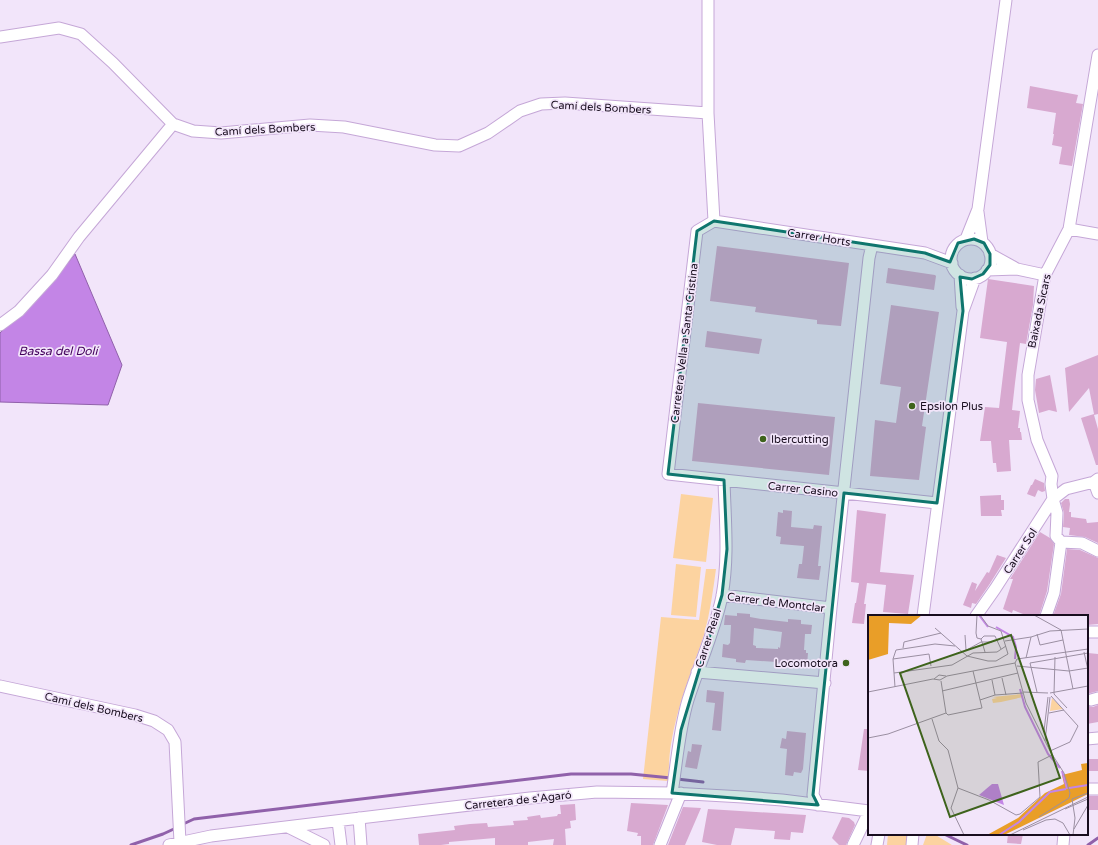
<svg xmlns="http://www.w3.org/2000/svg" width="1098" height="845" viewBox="0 0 1098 845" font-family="'Varela Round',sans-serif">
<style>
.green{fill:#fcd3a0}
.water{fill:#c385e6;stroke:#9061aa}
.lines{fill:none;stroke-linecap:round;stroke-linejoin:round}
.stream{stroke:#9061aa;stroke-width:3}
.building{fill:#d8a9d0;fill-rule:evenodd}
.minor-casing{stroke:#c5a7d7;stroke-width:13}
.minor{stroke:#fff;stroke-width:11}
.marked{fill:#0f766e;fill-opacity:0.2;stroke:#0f766e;stroke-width:3;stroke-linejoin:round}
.poi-dot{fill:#3e631c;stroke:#f2e5fa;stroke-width:1.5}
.labels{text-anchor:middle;stroke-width:3.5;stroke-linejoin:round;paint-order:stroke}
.street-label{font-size:11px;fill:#180d1e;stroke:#f2e5fa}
.poi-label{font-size:11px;fill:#180d1e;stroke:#f2e5fa;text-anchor:start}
.water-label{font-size:12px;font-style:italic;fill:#43005c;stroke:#f2e5fa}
.inset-river{fill:none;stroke:#c385e6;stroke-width:2}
.inset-road{fill:none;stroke:#9b8fa2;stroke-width:1}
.view{fill:#3e631c;fill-opacity:0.15;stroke:#3e631c;stroke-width:2}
.inset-edge{fill:none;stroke:#180d1e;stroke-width:2}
</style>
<rect width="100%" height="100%" fill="#f2e5fa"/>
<path class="green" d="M 681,494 L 713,498 L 706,562 L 673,558 Z
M 676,564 L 701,567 L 696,617 L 671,615 Z
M 706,569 L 716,569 C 713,591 710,613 704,635 C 692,671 677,706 671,744 C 669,756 669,768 668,781 L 643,779 L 661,617 L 699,620 Z
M 888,834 L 908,834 L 907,845 L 887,845 Z
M 927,834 L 934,834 L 952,845 L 923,845 Z"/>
<path class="water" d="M 75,254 L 122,365 L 108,405 L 0,402 L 0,333 L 54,280 Z"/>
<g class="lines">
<path class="stream" d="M 677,779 L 703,782
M 181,825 L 194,819 L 571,774 L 631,774 L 671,778
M 944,834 L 967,845
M 131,845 L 163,834 L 176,828
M 1088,845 L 1098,838"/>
</g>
<path class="building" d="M 1030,86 L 1078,95 L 1076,103 L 1083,104 L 1072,166 L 1059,164 L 1062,147 L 1052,145 L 1054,134 L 1053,134 L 1056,113 L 1027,108 Z
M 717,246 L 849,263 L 841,326 L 817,324 L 817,320 L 755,312 L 756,307 L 710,301 Z
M 888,268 L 935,275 L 936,276 L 934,290 L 886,283 Z
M 988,279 L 1034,286 L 1033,305 L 1026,344 L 1020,343 L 1015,383 L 1012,410 L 1020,411 L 1018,428 L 1020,428 L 1020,432 L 1021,432 L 1022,440 L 1009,440 L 1011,471 L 997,472 L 996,463 L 993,463 L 991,441 L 980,441 L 985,407 L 999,408 L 1007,342 L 980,338 Z
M 891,305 L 939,312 L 922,426 L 926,427 L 919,480 L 870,476 L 875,420 L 896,423 L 901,387 L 880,384 Z
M 707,331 L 762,339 L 759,354 L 705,347 Z
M 1098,355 L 1098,414 L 1094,415 L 1098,429 L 1098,465 L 1096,465 L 1081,418 L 1094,414 L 1089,388 L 1069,412 L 1065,368 Z
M 1050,375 L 1057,412 L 1049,410 L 1039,413 L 1035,390 L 1036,379 Z
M 698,403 L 835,417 L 829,475 L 692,461 Z
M 1035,479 L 1044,483 L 1045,491 L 1042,492 L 1038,490 L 1035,497 L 1027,494 L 1031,485 L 1032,485 Z
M 1001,495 L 1001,500 L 1004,500 L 1004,510 L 1001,510 L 1002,516 L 981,516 L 980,496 Z
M 1065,499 L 1069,499 L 1070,504 L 1069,512 L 1071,512 L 1071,517 L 1086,519 L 1087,523 L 1098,522 L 1098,543 L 1085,537 L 1069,535 L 1070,528 L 1063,527 L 1064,513 L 1061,503 Z
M 783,510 L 792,511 L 791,527 L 813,529 L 814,525 L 822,526 L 818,566 L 821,566 L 819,580 L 797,578 L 799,564 L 802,564 L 804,546 L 780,544 L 781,537 L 776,536 L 778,512 L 783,513 Z
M 857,510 L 886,514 L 880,572 L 914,575 L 908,614 L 883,612 L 886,585 L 867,583 L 864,604 L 866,604 L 864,624 L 852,623 L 855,603 L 856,603 L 859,583 L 851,582 Z
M 1040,532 L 1050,538 L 1054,544 L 1047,591 L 1039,616 L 1028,616 L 1013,610 L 1012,613 L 1003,609 L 1013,579 L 1010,579 Z
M 1067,549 L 1080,550 L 1098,558 L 1098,624 L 1087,625 L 1087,616 L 1053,616 L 1061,594 Z
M 997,555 L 1006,558 L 989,585 L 976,604 L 972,603 L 971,608 L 963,605 L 972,582 L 977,584 L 975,591 L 987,572 L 989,573 Z
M 737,613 L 750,614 L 750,617 L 761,619 L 788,622 L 788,619 L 801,620 L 801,624 L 812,625 L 811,634 L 805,634 L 804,650 L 806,650 L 806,653 L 808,653 L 807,665 L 795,665 L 795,667 L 785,667 L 786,664 L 777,663 L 777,662 L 746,660 L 745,663 L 736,662 L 736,659 L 722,657 L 723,644 L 728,645 L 730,643 L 731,625 L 724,625 L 725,615 L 737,616 ZM 754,628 L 782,632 L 780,648 L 778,647 L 778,649 L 756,648 L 756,646 L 753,645 Z
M 1088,653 L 1098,654 L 1098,691 L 1087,694 L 1087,659 Z
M 707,690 L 724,692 L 721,731 L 712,730 L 715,703 L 706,702 Z
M 1098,705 L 1098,722 L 1087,724 L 1087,706 L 1093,707 Z
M 864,729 L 869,729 L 869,771 L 858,770 Z
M 787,731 L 806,733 L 803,769 L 801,773 L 794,772 L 793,776 L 785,775 L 787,749 L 780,748 L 782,738 L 786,739 Z
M 692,744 L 702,745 L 697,769 L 685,767 L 688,751 L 691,752 Z
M 1087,759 L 1098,759 L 1098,771 L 1087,771 Z
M 1087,796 L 1098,796 L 1098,810 L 1087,810 Z
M 631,803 L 668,805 L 653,845 L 641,845 L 641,836 L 637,836 L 638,833 L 627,831 Z
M 575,804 L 576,820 L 570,821 L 571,828 L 565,829 L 566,845 L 553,845 L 554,839 L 528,842 L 528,845 L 495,845 L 495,838 L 449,842 L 449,844 L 441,845 L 419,845 L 418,834 L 455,830 L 454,826 L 470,824 L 487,823 L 488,827 L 514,825 L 513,821 L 528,820 L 527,817 L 540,815 L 541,818 L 557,816 L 558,814 L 561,814 L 560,805 Z
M 683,807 L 701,808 L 685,845 L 668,845 Z
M 708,809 L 806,815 L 803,833 L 791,832 L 790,840 L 774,839 L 775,831 L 735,828 L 731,845 L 717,845 L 702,842 Z
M 842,817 L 849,818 L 854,822 L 855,825 L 846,845 L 839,845 L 832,838 Z
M 1008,834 L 1023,834 L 1021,844 L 1007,843 Z"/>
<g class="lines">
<defs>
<path id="minor" d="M 708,0 L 708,113 L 714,221
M 0,37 L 59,28 L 81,34 L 113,63 L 173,124 L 193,131 L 221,133 L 310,125 L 344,127 L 435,145 L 459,146 L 488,133 L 520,111 L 541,104 L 565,103 L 708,113
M 978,212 L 982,242
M 714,221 L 697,231 L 668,474 L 937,503
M 714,221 L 925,253 L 952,263
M 1069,229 L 1098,234
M 966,239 L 978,209 L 1006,0
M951 259a20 20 0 1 1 40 0a20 20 0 1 1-40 0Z
M 990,254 L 1017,269
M 987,270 L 1017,269 L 1045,275
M 960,275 L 962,307
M 0,325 L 19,311 L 52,275 L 79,237 L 173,124
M 1094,482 L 1098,493
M 1061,542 L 1082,543 L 1098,551
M 722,595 L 831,608
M 923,616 L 963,311 L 975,278
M 976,616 L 995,589 L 1053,499 L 1066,489 L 1094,482 L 1098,479
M 1046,616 L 1054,593 L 1061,542 L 1056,536 L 1057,513 L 1053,499 L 1051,484 L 1052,476 L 1037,440 L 1028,400 L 1028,375 L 1045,275 L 1069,229 L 1098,55
M 1087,632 L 1098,632
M 697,672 L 825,683
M 0,686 L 135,715 L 154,721 L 168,730 L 175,742 L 180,842
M 1091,700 L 1098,698
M 1087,739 L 1098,738
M 1087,789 L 1098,789
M 672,793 C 677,761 679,730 688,700 C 699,665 715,631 722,596 C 729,557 725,519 724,480
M 818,805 L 813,795 L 831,608 L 869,258 L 872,245
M 359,818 L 361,845
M 338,821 L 341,845
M 288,827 L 324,845
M 169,845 L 211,836 L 410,812 L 530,798 L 597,792 L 672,793 L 743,797 L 782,800 L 869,811
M 660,845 L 681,793
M 853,845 L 867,816
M 877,845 L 879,834
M 912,845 L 913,834
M 1063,845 L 1064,834"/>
</defs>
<use href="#minor" class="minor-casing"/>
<use href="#minor" class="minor"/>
</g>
<path class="marked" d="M 714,221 L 925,253 L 950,262 L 958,243 L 974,239 L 984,243 L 990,254 L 990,265 L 983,274 L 972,279 L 960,277 L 963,311 L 937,503 L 844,493 L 813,795 L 818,805 L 672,793 L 681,730 L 722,595 L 727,549 L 724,480 L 668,474 L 697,231 Z"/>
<g class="poi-dot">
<circle cx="912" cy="406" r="4"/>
<circle cx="763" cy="439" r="4"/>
<circle cx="846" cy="663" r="4"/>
</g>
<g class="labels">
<g class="street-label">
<text transform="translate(601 107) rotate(3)" y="4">Camí dels Bombers</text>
<text transform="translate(265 129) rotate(-3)" y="4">Camí dels Bombers</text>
<text transform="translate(819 237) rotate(9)" y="4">Carrer Horts</text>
<text transform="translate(1039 311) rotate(-78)" y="4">Baixada Sicars</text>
<text transform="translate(684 343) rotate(-83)" y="4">Carretera Vella a Santa Cristina</text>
<text transform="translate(803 489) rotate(6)" y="4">Carrer Casino</text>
<text transform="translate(1020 551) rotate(-57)" y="4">Carrer Sol</text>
<text transform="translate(776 602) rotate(7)" y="4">Carrer de Montclar</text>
<text transform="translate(708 638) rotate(-72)" y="4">Carrer Reial</text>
<text transform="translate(94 707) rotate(13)" y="4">Camí dels Bombers</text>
<text transform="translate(518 800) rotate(-6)" y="4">Carretera de s'Agaró</text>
</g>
<g class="poi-label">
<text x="920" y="410">Epsilon Plus</text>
<text x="771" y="443">Ibercutting</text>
<text x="838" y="667" text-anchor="end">Locomotora</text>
</g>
<g class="water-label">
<text x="58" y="355">Bassa del Dolí</text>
</g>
</g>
<g transform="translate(868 615)">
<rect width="220" height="220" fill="#f2e5fa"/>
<path d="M 154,79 L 155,82 L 133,87 L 125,88 L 124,84 L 129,83 L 124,82 ZM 184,83 L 195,94 L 182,96 Z" fill="#fcd3a0"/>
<path d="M 0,0 L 54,0 L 43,9 L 21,8 L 20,39 L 0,45 ZM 220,148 L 220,179 L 136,220 L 119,220 L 150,203 L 177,178 L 196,169 L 194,160 L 214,155 L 213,149 Z" fill="#e99e28"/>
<path d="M 124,169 L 130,169 L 136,190 L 111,180 Z" fill="#c385e6"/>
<path class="inset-river" d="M 111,0 L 120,12M 128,12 L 145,22 L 148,32 L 147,44M 152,74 L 157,92 L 180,139 L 192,153M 194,156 L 199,174M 201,173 L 220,170M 131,220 L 151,207 L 182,177 L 198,174"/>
<path class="inset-road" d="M 109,0 L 108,18 L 109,23 L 113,24M 112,0 L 120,11 L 133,16 L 140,39M 166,0 L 193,15 L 205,74M 67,13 L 99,41 L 120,46 L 128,46 L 140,39M 169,19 L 172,30 L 195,25M 97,20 L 98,35M 137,26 L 163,22 L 182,16 L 220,14M 35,33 L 36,27 L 73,18M 95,37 L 113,27 L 124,27M 117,37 L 113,24 L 116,21 L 127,21 L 133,34M 216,37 L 220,55M 158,43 L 163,22M 25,44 L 61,39 L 63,51M 147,48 L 158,88 L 182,136 L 196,158 L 202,178M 162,48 L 220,38M 162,48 L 169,77M 149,51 L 201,56 L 220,53M 26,58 L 84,50 L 105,38 L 129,37 L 138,31M 134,63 L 138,80M 66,64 L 71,60 L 78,61M 124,65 L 127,80M 73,66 L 78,98M 27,72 L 25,44 L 28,35 L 67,29 L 87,31M 74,76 L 150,58M 0,77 L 65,64 L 72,65 L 79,61 L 147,48 L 149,44 L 220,34M 155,77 L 180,78M 182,78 L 220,71M 186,79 L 187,42M 186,79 L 199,93M 112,85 L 127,80 L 155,78M 78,98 L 80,100 L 114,93 L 105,56M 181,98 L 196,95M 64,104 L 71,126 L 80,135 L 90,173M 176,116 L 180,82M 0,123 L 20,119 L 78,98M 177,126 L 182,82M 182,136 L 202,127 L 210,111 L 183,81M 90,173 L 121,185 L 148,200 L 152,199 L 172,182 L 170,147 L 184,140M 90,173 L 83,193 L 96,220M 204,184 L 207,203 L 205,220M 204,184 L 220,178M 197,194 L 220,184M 171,202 L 201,183 L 202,178M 206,214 L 220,190M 155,215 L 178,205 L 187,204 L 195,208 L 202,220M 142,220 L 220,182"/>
<path class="view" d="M 143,20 L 192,163 L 82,202 L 32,58 Z"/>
<rect width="220" height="220" class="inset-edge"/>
</g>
</svg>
